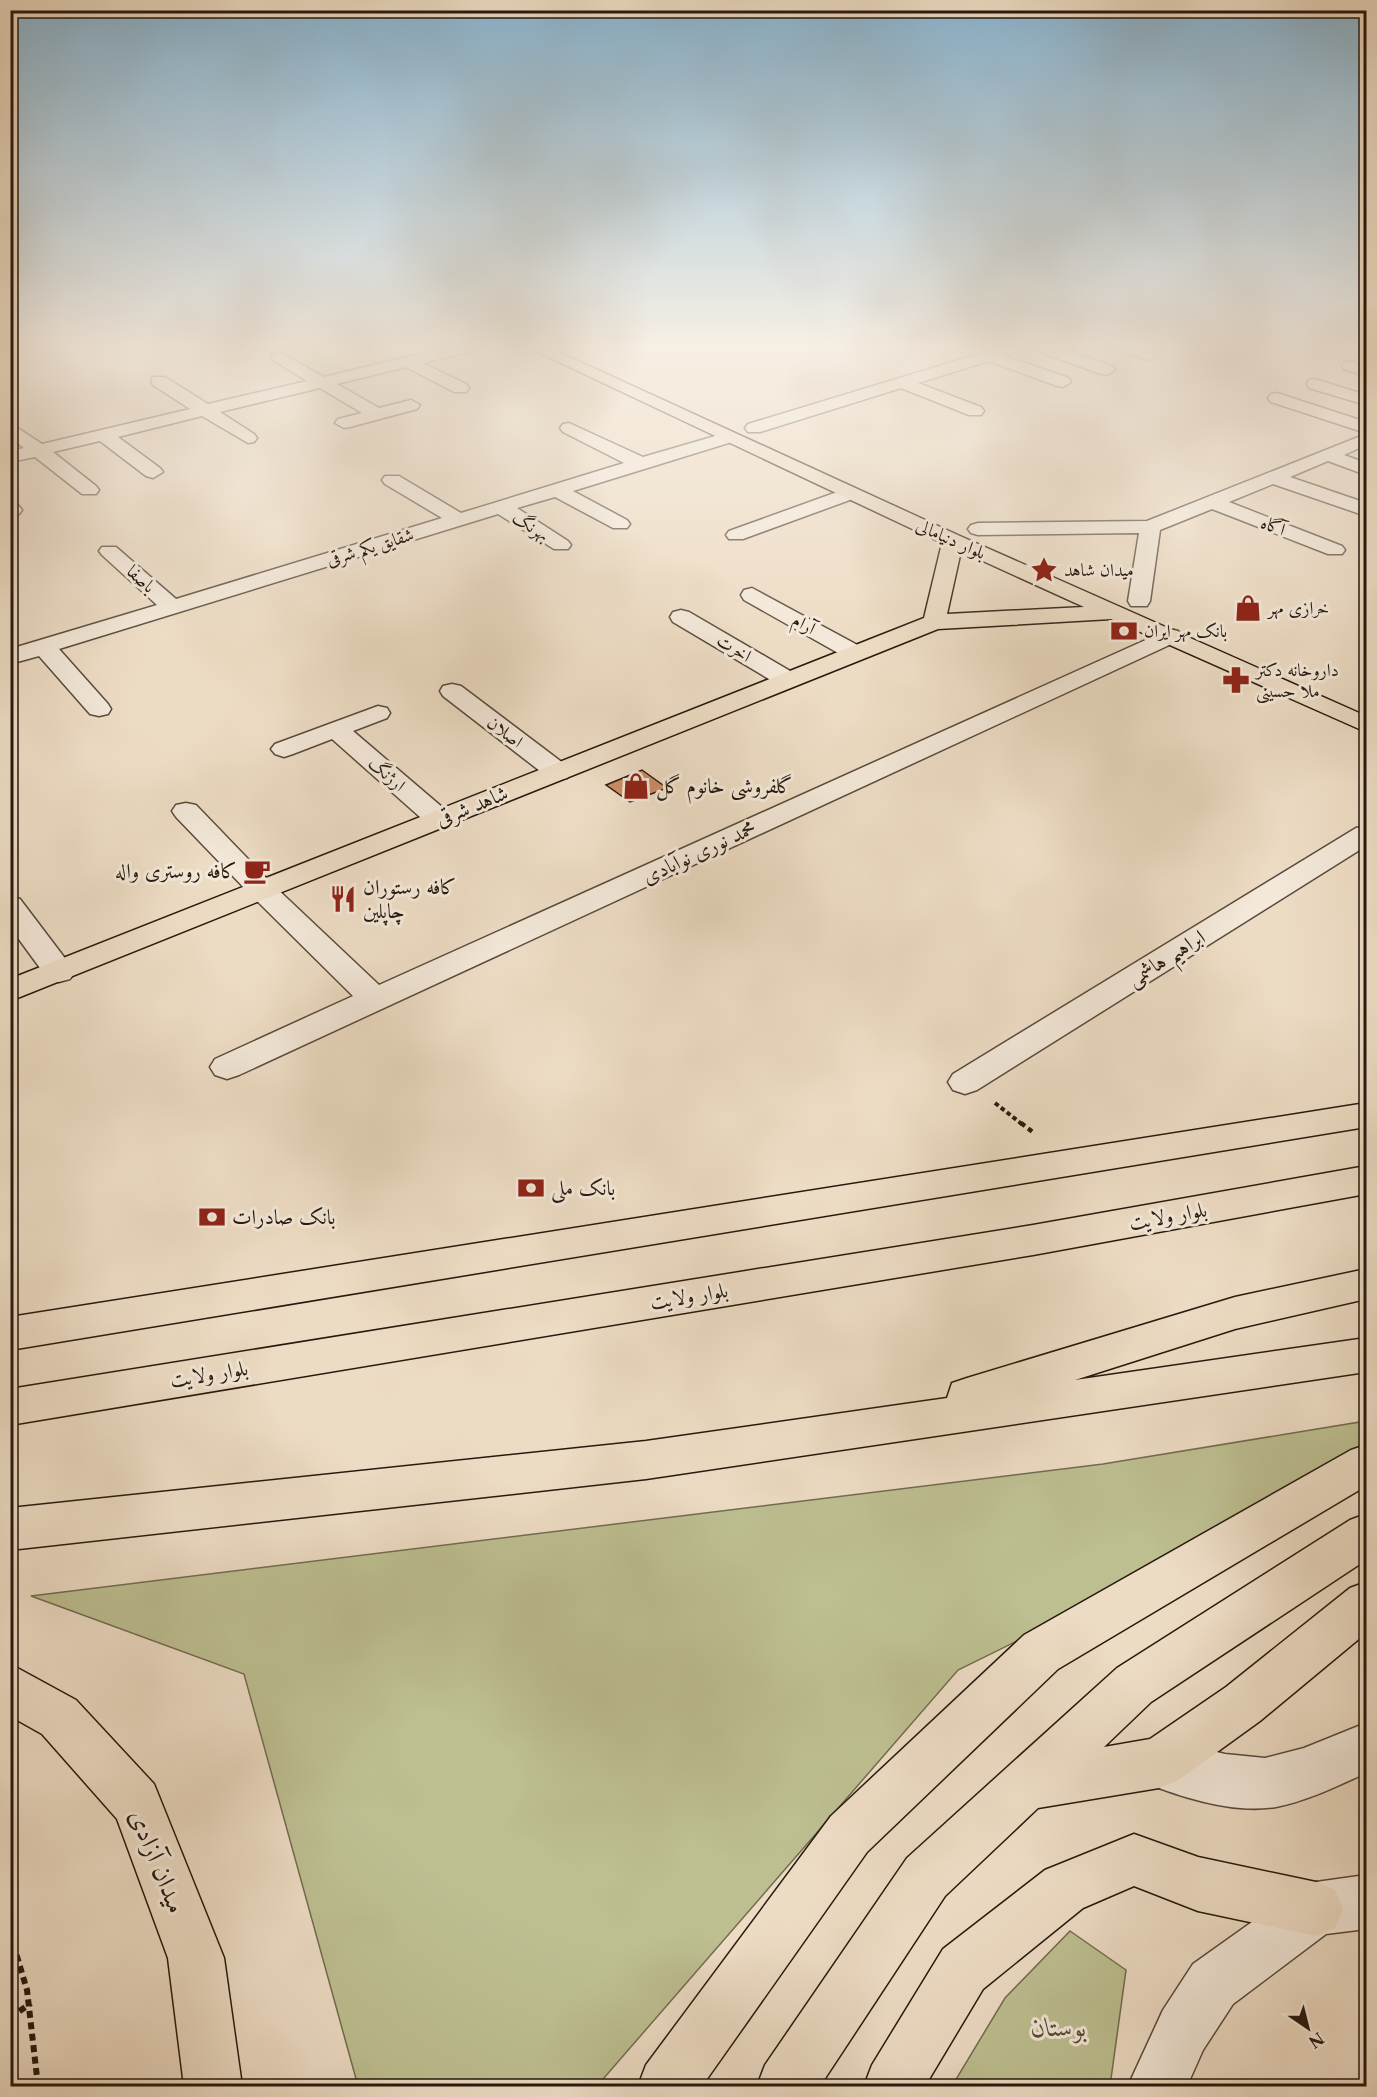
<svg xmlns="http://www.w3.org/2000/svg" width="1377" height="2097" viewBox="0 0 1377 2097" font-family="'Libre Caslon Text',Amiri,serif">
<style>
.green{fill:#bdbf91;stroke:#726c50;stroke-width:1.5}
.building{fill:#cb8e67;stroke:#26190e;stroke-width:1.5}
.lines{fill:none;stroke-linecap:round;stroke-linejoin:round}
.minor-casing{stroke:#584a3c;stroke-width:3}
.major-casing{stroke:#26190e;stroke-width:3}
.path-far2{stroke:#26190e;stroke-width:4;stroke-dasharray:4.5 3;stroke-linecap:butt}
.path-far1{stroke:#26190e;stroke-width:4.5;stroke-dasharray:5 4;stroke-linecap:butt}
.path{stroke:#26190e;stroke-width:6;stroke-dasharray:7 4.5;stroke-linecap:butt}
.minor{fill:#f3e8d9;fill-rule:evenodd}
.major{fill:#eddcc4;fill-rule:evenodd}
.labels{text-anchor:middle;stroke-width:6;stroke-linejoin:round;paint-order:stroke}
.far-street-label{font-size:18px;fill:#26190e;stroke:#f3e8d9}
.far-poi-label{font-size:18px;fill:#26190e;stroke:#f3e8d9;text-anchor:start}
.poi-label{font-size:21px;fill:#26190e;stroke:#f3e8d9;text-anchor:start}
.street-label{font-size:21px;fill:#26190e;stroke:#f3e8d9}
.near-street-label{font-size:26px;fill:#26190e;stroke:#f3e8d9}
.near-park-label{font-size:26px;font-style:italic;fill:#534b35;stroke:#f3e8d9}
</style>
<rect width="100%" height="100%" fill="#eddcc4"/>
<filter id="stains"><feTurbulence type="fractalNoise" baseFrequency=".00333" numOctaves="4"/><feColorMatrix values="0 0 0 0 .2 0 0 0 0 .09 0 0 0 0 .02 0 0 0 .5 -.17"/></filter>
<radialGradient id="worn" r=".72"><stop offset=".6" stop-color="#630" stop-opacity="0"/><stop offset="1" stop-color="#630" stop-opacity=".3"/></radialGradient>
<path class="green" d="M 1366,1421 L 1366,1457 L 1318,1493 L 958,1670 L 597,2086 L 358,2086 L 244,1674 L 31,1596 L 1103,1464 Z
M 1070,1931 L 1126,1970 L 1110,2086 L 952,2086 L 1005,1998 Z"/>
<path class="building" d="M 642,770 L 667,788 L 630,802 L 606,785 Z"/>
<g class="lines">
<defs>
<path id="minor" d="M 444,348 L 473,348 L 471,351 L 423,363 L 466,384 L 469,388 L 466,392 L 454,392 L 406,367 L 337,384 L 379,408 L 411,400 L 420,405 L 417,409 L 350,427 L 344,428 L 335,423 L 338,419 L 362,413 L 320,388 L 220,412 L 254,434 L 257,438 L 254,442 L 248,443 L 202,416 L 118,437 L 160,468 L 163,472 L 153,478 L 146,476 L 100,441 L 53,452 L 96,486 L 99,490 L 96,494 L 82,494 L 35,457 L 10,462 L 10,451 L 24,448 L 10,437 L 10,423 L 42,444 L 190,409 L 153,385 L 151,381 L 153,377 L 165,377 L 208,404 L 307,381 L 273,360 L 271,357 L 279,352 L 324,377 Z
M 998,348 L 1023,348 L 1005,356 L 1069,378 L 1071,382 L 1063,387 L 1057,386 L 989,361 L 918,383 L 981,407 L 984,411 L 981,415 L 969,415 L 901,388 L 760,432 L 748,432 L 745,428 L 748,424 Z
M 1035,348 L 1059,348 L 1113,366 L 1115,370 L 1107,375 L 1101,374 L 1037,351 Z
M 1121,348 L 1145,348 L 1157,355 L 1149,360 L 1123,351 Z
M 1350,361 L 1366,366 L 1366,376 L 1344,369 L 1342,366 L 1344,363 Z
M 1315,379 L 1366,395 L 1366,405 L 1309,388 L 1307,384 L 1309,380 Z
M 1277,393 L 1366,422 L 1366,433 L 1271,402 L 1268,398 L 1271,394 Z
M 569,423 L 643,457 L 729,432 L 738,437 L 735,441 L 573,491 L 627,520 L 630,524 L 627,528 L 613,528 L 555,497 L 517,508 L 568,541 L 571,545 L 568,549 L 554,549 L 498,514 L 59,649 L 108,704 L 111,709 L 108,714 L 99,716 L 90,714 L 39,656 L 10,664 L 10,649 L 157,605 L 102,555 L 99,551 L 102,547 L 116,547 L 176,599 L 442,518 L 385,484 L 382,480 L 385,476 L 399,476 L 461,513 L 624,463 L 563,432 L 560,428 L 563,424 Z
M 1366,434 L 1366,445 L 1344,455 L 1366,463 L 1366,475 L 1328,461 L 1290,477 L 1366,503 L 1366,516 L 1273,484 L 1229,502 L 1342,546 L 1345,550 L 1342,554 L 1328,554 L 1212,509 L 1160,530 L 1150,601 L 1147,606 L 1131,606 L 1128,601 L 1139,533 L 978,535 L 971,533 L 968,529 L 971,525 L 978,523 L 1147,521 Z
M 851,487 L 861,493 L 858,497 L 743,539 L 729,539 L 726,535 L 729,531 Z
M 10,503 L 19,506 L 22,510 L 19,514 L 10,516 Z
M 752,588 L 863,648 L 867,653 L 863,658 L 847,658 L 744,600 L 741,595 L 744,590 Z
M 681,610 L 689,612 L 797,675 L 800,680 L 797,685 L 788,687 L 779,685 L 673,622 L 670,617 L 673,612 Z
M 1170,629 L 1178,631 L 1182,636 L 1178,641 L 239,1075 L 227,1079 L 215,1075 L 210,1067 L 215,1059 L 353,996 L 252,896 L 176,817 L 172,811 L 176,805 L 186,803 L 196,805 L 272,884 L 379,985 Z
M 452,684 L 461,686 L 567,766 L 571,772 L 567,778 L 558,780 L 549,778 L 443,696 L 440,691 L 443,686 Z
M 378,706 L 387,708 L 390,713 L 387,718 L 353,731 L 449,813 L 453,819 L 449,825 L 439,827 L 429,825 L 332,739 L 293,754 L 284,757 L 275,754 L 271,749 L 275,744 Z
M 1366,826 L 1366,846 L 977,1090 L 965,1094 L 953,1090 L 948,1082 L 953,1074 L 1356,828 Z
M 10,896 L 20,899 L 70,965 L 75,972 L 70,979 L 59,982 L 48,979 L 10,927 Z
M 1366,1723 L 1366,1773 C 1337,1786 1307,1801 1276,1807 C 1233,1814 1180,1797 1141,1781 L 1134,1763 L 1141,1745 L 1159,1738 L 1225,1754 L 1265,1758 L 1304,1748 Z
M 1366,1875 L 1366,1929 L 1326,1934 L 1233,2004 L 1203,2050 L 1187,2086 L 1128,2086 L 1163,2010 L 1193,1964 L 1297,1890 L 1316,1882 Z"/>
<path id="major" d="M 529,348 L 550,348 L 960,536 L 1366,716 L 1366,732 L 1111,619 L 938,629 L 10,1001 L 10,979 L 924,618 L 942,543 ZM 961,551 L 1084,607 L 947,614 Z
M 1366,1103 L 1366,1127 L 10,1350 L 10,1317 Z
M 1366,1166 L 1366,1194 L 1033,1255 L 10,1425 L 10,1389 L 1033,1225 Z
M 1366,1269 L 1366,1299 L 1235,1329 L 1075,1380 L 1366,1338 L 1366,1372 L 646,1479 L 10,1550 L 10,1508 L 646,1441 L 947,1398 L 952,1383 L 967,1378 L 1235,1297 Z
M 1366,1445 L 1366,1486 L 1058,1669 L 867,1852 L 702,2086 L 638,2086 L 646,2065 L 831,1816 L 1024,1635 L 1351,1450 Z
M 1366,1514 L 1366,1560 L 1151,1702 L 1104,1747 L 1150,1739 L 1226,1687 L 1350,1588 L 1366,1582 L 1366,1633 L 1260,1721 L 1177,1781 L 1159,1788 L 1038,1808 L 945,1896 L 820,2086 L 757,2086 L 765,2065 L 907,1858 L 1117,1668 L 1350,1520 Z
M 10,1664 L 76,1700 L 154,1784 L 224,1958 L 242,2086 L 184,2086 L 168,1958 L 117,1819 L 42,1734 L 10,1716 Z
M 1134,1834 L 1198,1857 L 1316,1882 L 1335,1890 L 1343,1909 L 1335,1928 L 1316,1936 L 1198,1911 L 1134,1886 L 1083,1908 L 983,1989 L 925,2086 L 864,2086 L 872,2065 L 943,1949 L 1045,1870 Z"/>
</defs>
<use href="#minor" class="minor-casing"/>
<use href="#major" class="major-casing"/>
<path class="path-far2" d="M 995,1103 L 1023,1125"/>
<path class="path-far1" d="M 1021,1123 L 1034,1133"/>
<path class="path" d="M 10,1933 L 27,1990 L 38,2086
M 10,2018 L 31,2003"/>
<use href="#minor" class="minor"/>
<use href="#major" class="major"/>
</g>
<linearGradient id="sky" x2="0" y2="1"><stop stop-color="#89b7d5"/><stop offset="0.54" stop-color="#f7efe4"/><stop offset="1" stop-color="#f7efe4" stop-opacity="0"/></linearGradient>
<rect width="1377" height="642" fill="url(#sky)"/>
<defs>
<symbol id="sight-bare" viewBox="-9 -9 18 18"><path d="M0-6L1.8-2.2L6-1.7L2.9 1.2L3.7 5.4L0 3.3L-3.7 5.4L-2.9 1.2L-6-1.7L-1.8-2.2Z" fill="#8f2418" stroke="#f3e8d9" stroke-width="2.5" paint-order="stroke"/></symbol>
<symbol id="shop-bare" viewBox="-9 -9 18 18"><path d="M-5-2.5h2.3a2.7 3.5 0 0 1 5.4 0H5L5.5 6h-11ZM-1.5-2.5h3a1.5 2.3 0 0 0-3 0Z" fill="#8f2418" stroke="#f3e8d9" stroke-width="2.5" paint-order="stroke"/></symbol>
<symbol id="bank-bare" viewBox="-9 -9 18 18"><path d="M-6-4H6V4H-6ZM0-2.3a2.3 2.3 0 1 0 0 4.6a2.3 2.3 0 1 0 0-4.6Z" fill="#8f2418" stroke="#f3e8d9" stroke-width="2.5" paint-order="stroke"/></symbol>
<symbol id="pharmacy-bare" viewBox="-9 -9 18 18"><path d="M-2-6h4v4h4v4h-4v4h-4v-4h-4v-4h4Z" fill="#8f2418" stroke="#f3e8d9" stroke-width="2.5" paint-order="stroke"/></symbol>
<symbol id="cafe-bare" viewBox="-9 -9 18 18"><path d="M-5.5-4.5H6V0H3Q3 3.5 0 3.5H-2.5Q-5.5 3.5-5.5 0ZM3-3.2v2h1.7v-2ZM-6 4.5H4V6H-6Z" fill="#8f2418" stroke="#f3e8d9" stroke-width="2.5" paint-order="stroke"/></symbol>
<symbol id="restaurant-bare" viewBox="-9 -9 18 18"><path d="M-5-6h1v4h1v-4h1v4h1v-4h1v5L-1.5 .5V6h-2V.5L-5-1ZM5-6V6H3V1.5H1.5Q1.5-4 5-6Z" fill="#8f2418" stroke="#f3e8d9" stroke-width="2.5" paint-order="stroke"/></symbol>
</defs>
<g fill-rule="evenodd">
<use href="#sight-bare" x="1025" y="551" width="38" height="38"/>
<use href="#shop-bare" x="1229" y="589" width="38" height="38"/>
<use href="#bank-bare" x="1105" y="612" width="38" height="38"/>
<use href="#pharmacy-bare" x="1217" y="661" width="38" height="38"/>
<use href="#shop-bare" x="617" y="767" width="38" height="38"/>
<use href="#cafe-bare" x="238" y="852" width="38" height="38"/>
<use href="#restaurant-bare" x="324" y="880" width="38" height="38"/>
<use href="#bank-bare" x="512" y="1169" width="38" height="38"/>
<use href="#bank-bare" x="193" y="1198" width="38" height="38"/>
</g>
<g class="labels">
<g class="far-street-label">
<text transform="translate(531 526) rotate(32)" y="6">بهرنگ</text>
<text transform="translate(1273 526) rotate(21)" y="6">آگاه</text>
<text transform="translate(951 539) rotate(24)" y="6">بلوار دنیامالی</text>
<text transform="translate(370 547) rotate(-17)" y="6">شقایق یکم شرقی</text>
<text transform="translate(141 579) rotate(42)" y="6">باصفا</text>
<text transform="translate(804 624) rotate(30)" y="6">آرام</text>
<text transform="translate(734 648) rotate(31)" y="6">اخرت</text>
<text transform="translate(505 732) rotate(37)" y="6">اصلان</text>
<text transform="translate(387 774) rotate(41)" y="6">ارژنگ</text>
</g>
<g class="far-poi-label">
<text x="1064" y="576">میدان شاهد</text>
<text x="1268" y="614">خرازی مهر</text>
<text x="1144" y="637">بانک مهر ایران</text>
<text x="1256" y="676">داروخانه دکتر<tspan x="1256" dy="21">ملا حسینی</tspan></text>
</g>
<g class="poi-label">
<text x="656" y="793">گلفروشی خانوم گل</text>
<text x="237" y="878" text-anchor="end">کافه روستری واله</text>
<text x="363" y="894">کافه رستوران<tspan x="363" dy="24">چاپلین</tspan></text>
<text x="551" y="1195">بانک ملی</text>
<text x="232" y="1224">بانک صادرات</text>
</g>
<g class="street-label">
<text transform="translate(472 806) rotate(-22)" y="7">شاهد شرقی</text>
<text transform="translate(699 852) rotate(-25)" y="7">محمد نوری نوآبادی</text>
<text transform="translate(1166 958) rotate(-32)" y="7">ابراهیم هاشمی</text>
<text transform="translate(1168 1216) rotate(-10)" y="7">بلوار ولایت</text>
<text transform="translate(689 1296) rotate(-9)" y="7">بلوار ولایت</text>
<text transform="translate(209 1374) rotate(-9)" y="7">بلوار ولایت</text>
</g>
<g class="near-street-label">
<text transform="translate(158 1861) rotate(68)" y="9">میدان آزادی</text>
</g>
<g class="near-park-label">
<text x="1059" y="2036">بوستان</text>
</g>
</g>
<rect width="1377" height="2097" fill="none" stroke="#eddcc4" stroke-width="36"/>
<rect x="12" y="12" width="1353" height="2073" fill="none" stroke="#26190e" stroke-width="3"/>
<rect x="18" y="18" width="1341" height="2061" fill="none" stroke="#26190e" stroke-width="1.5"/>
<g transform="translate(1308 2028) rotate(145)" stroke="#f3e8d9" stroke-width="4.5" paint-order="stroke">
<path d="M0-4.5L10 22L0 15L-10 22Z" fill="#26190e"/>
<text y="-9" font-size="16" font-weight="bold" text-anchor="middle" fill="#26190e">N</text>
</g>
<rect width="100%" height="100%" filter="url(#stains)"/>
<rect width="100%" height="100%" fill="url(#worn)"/>
</svg>
